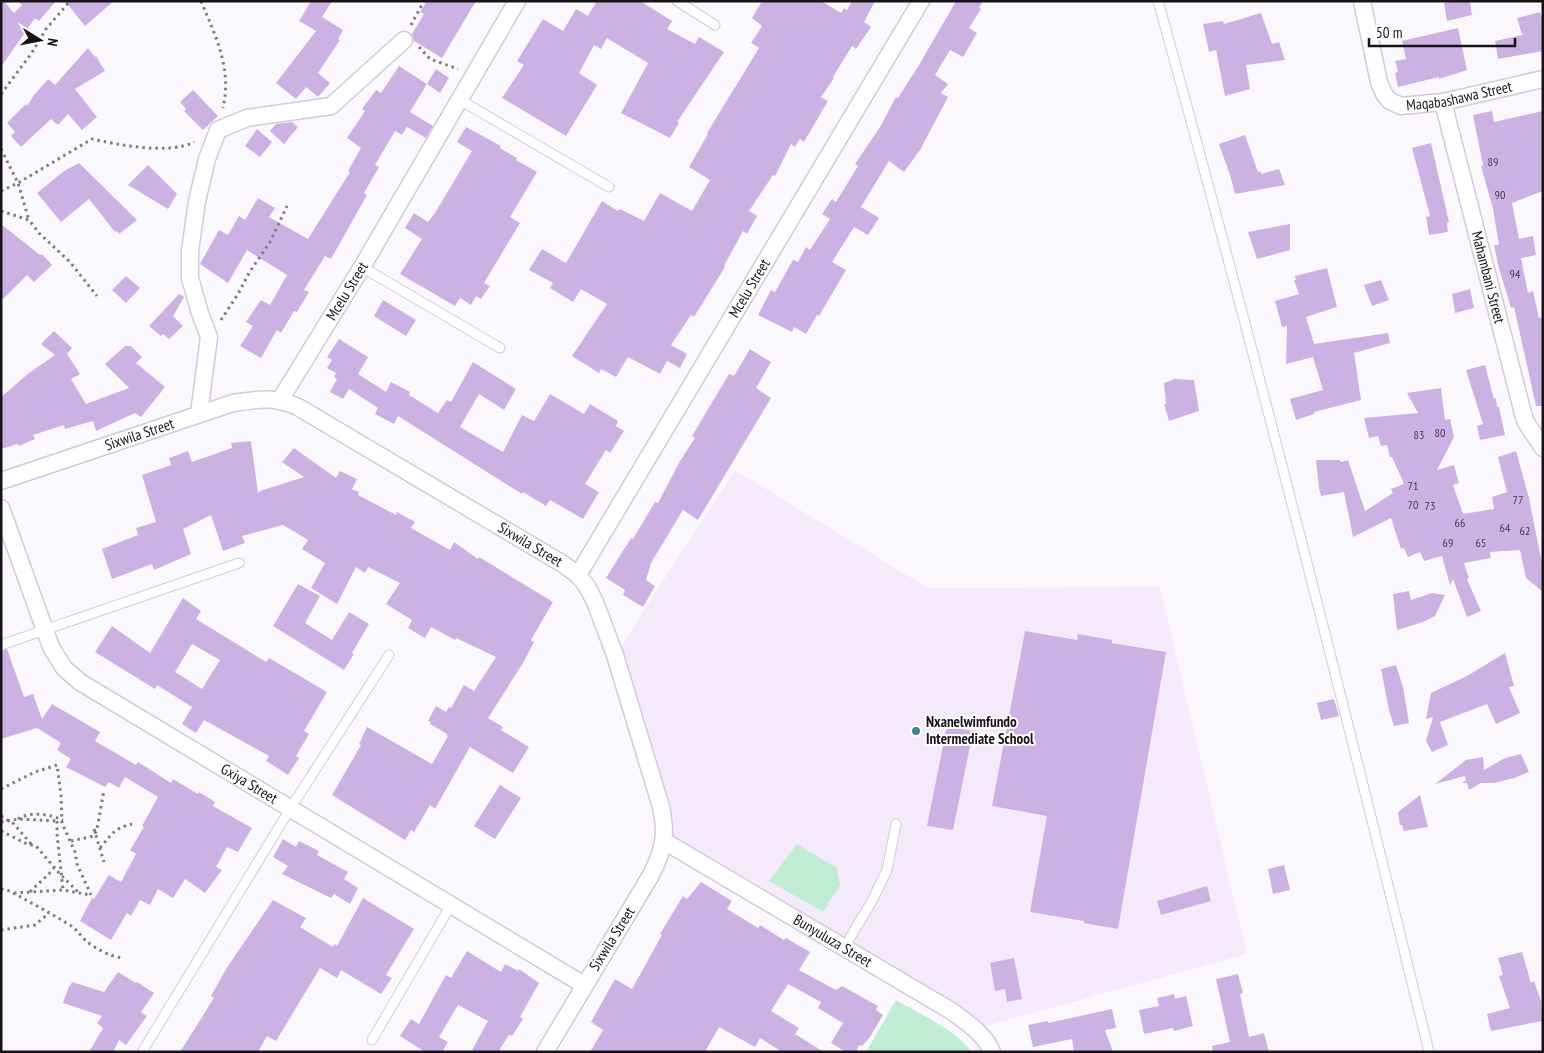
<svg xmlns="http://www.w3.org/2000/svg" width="1544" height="1053" viewBox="0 0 1544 1053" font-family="'PT Sans Narrow',sans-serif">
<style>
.built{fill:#f5eafc}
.green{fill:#c0ecd4}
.building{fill:#cbb2e3;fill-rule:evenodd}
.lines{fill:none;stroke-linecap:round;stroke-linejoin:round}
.lane-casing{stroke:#d5c7de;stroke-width:11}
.street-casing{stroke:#d5c7de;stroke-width:19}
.path{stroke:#7f7b81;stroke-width:3;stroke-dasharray:2.5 4;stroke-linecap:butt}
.lane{stroke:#fff;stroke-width:9}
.street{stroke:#fff;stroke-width:16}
.poi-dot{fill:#448197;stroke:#fff;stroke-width:2}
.labels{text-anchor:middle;stroke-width:4;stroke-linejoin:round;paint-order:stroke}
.number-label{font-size:12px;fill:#453b4d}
.street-label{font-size:15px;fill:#18131b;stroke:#fff}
.poi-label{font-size:15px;font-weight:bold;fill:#18131b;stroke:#fff;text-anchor:start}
</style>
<rect width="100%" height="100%" fill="#fbf8fd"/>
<path class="built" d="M 735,470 L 928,588 L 1160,587 L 1247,954 L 975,1029 L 664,841 L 615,655 Z"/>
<path class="green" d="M 797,844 L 837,868 L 840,885 L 823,912 L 769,881 Z
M 896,1000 C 917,1013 958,1030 971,1052 L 866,1052 Z"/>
<path class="building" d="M 1,1 L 4,1 L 14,13 L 22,5 L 18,1 L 56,1 L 39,21 L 35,18 L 1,67 Z
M 65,1 L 114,1 L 85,26 Z
M 311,1 L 332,1 L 322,17 L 343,30 L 338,39 L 340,40 L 318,73 L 330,83 L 318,97 L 306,87 L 296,99 L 276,83 L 316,31 L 299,21 Z
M 427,1 L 476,1 L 442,58 L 414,41 L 412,34 L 424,14 L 420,12 Z
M 597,1 L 640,1 L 672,21 L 667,29 L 695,44 L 699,37 L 724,52 L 677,122 L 679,123 L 670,138 L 621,113 L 648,63 L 607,38 L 601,49 L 594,45 L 579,73 L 597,85 L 566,136 L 502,98 L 524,65 L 517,61 L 543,19 L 563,31 L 576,9 L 588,16 Z
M 762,1 L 821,1 L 841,13 L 844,8 L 847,10 L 852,1 L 875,1 L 864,22 L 871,27 L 856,49 L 852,46 L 833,77 L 834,78 L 821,97 L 828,101 L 804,142 L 800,139 L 795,147 L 791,144 L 775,176 L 773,175 L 749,211 L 757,216 L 747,234 L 743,231 L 724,266 L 725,267 L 694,317 L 691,315 L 671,345 L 687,354 L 680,368 L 667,361 L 660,374 L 628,357 L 616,377 L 601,369 L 599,373 L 572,356 L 607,304 L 581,289 L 573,302 L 550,288 L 553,283 L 529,270 L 542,249 L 566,263 L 602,201 L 618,211 L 620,209 L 644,221 L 660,193 L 692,211 L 710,180 L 689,167 L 708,134 L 707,133 L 759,48 L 751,43 L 762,26 L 752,18 Z
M 956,1 L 983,1 L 979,8 L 981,9 L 969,28 L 977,33 L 963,57 L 950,50 L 935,75 L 948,84 L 941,93 L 948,97 L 920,150 L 904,172 L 889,161 L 861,207 L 879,218 L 868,235 L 854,227 L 832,262 L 846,270 L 819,316 L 817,315 L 806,334 L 794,327 L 792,332 L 758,315 L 771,290 L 775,292 L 793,260 L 798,262 L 806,247 L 810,250 L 830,219 L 822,214 L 832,199 L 836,202 L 858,166 L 855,164 L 880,127 L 896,97 L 898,98 L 919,65 Z
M 1453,1 L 1470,1 L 1472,15 L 1447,21 L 1444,3 Z
M 1540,12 L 1543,23 L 1543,51 L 1498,59 L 1495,41 L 1522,35 L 1517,18 Z
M 1261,13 L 1272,44 L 1279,42 L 1285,60 L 1246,65 L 1250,89 L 1225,96 L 1216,50 L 1209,52 L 1203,24 L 1223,21 L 1224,24 Z
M 1458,28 L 1467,70 L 1439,79 L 1439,77 L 1398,87 L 1395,73 L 1398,72 L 1395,61 L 1406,59 L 1402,41 Z
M 88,48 L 95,57 L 96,56 L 105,71 L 75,89 L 97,117 L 82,130 L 68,114 L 58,125 L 51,119 L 21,147 L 11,136 L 15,132 L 7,123 L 26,104 L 27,106 L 34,95 L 48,79 L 55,85 Z
M 399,66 L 427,84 L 410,112 L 433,126 L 426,138 L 407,127 L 402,135 L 395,131 L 375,165 L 379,167 L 364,193 L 367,195 L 331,259 L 325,256 L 304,290 L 309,292 L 297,312 L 294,311 L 281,333 L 277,330 L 261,358 L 240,346 L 253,326 L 246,322 L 261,300 L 270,305 L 287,275 L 247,250 L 228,283 L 200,264 L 219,230 L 228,235 L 239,216 L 245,220 L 258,198 L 275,208 L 269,217 L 308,239 L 350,172 L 348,171 L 361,148 L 347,138 L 365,111 L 362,109 L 376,90 L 381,93 Z
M 436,69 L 449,78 L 440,93 L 427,84 Z
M 193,90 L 218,116 L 203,130 L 184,111 L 186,109 L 180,102 Z
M 1492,111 L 1494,122 L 1543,111 L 1543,191 L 1512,203 L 1519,239 L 1533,236 L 1536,255 L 1521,258 L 1528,293 L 1533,291 L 1539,318 L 1543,317 L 1543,406 L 1536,406 L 1514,307 L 1511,308 L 1498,265 L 1494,245 L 1499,245 L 1493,209 L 1481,166 L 1483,165 L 1473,115 Z
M 292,122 L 298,127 L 284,144 L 270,131 L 276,124 Z
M 466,127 L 501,146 L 500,148 L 517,158 L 516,160 L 537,172 L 510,217 L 520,223 L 484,283 L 490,286 L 481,299 L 476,296 L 471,305 L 460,298 L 455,306 L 400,274 L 422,239 L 405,228 L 414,213 L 428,222 L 435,213 L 472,151 L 457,142 Z
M 257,129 L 272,142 L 260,157 L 245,146 Z
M 1245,135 L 1258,172 L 1261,171 L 1261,174 L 1279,169 L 1285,185 L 1235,194 L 1231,178 L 1219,144 Z
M 1431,143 L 1449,222 L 1447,223 L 1448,232 L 1429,235 L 1426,217 L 1430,216 L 1412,148 Z
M 79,163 L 137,220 L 119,234 L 117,231 L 115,232 L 89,199 L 61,222 L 37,193 L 64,171 Z
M 148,165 L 177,194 L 168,209 L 128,185 Z
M 1,224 L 40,255 L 42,254 L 52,265 L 34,282 L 27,275 L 1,301 Z
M 1290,224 L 1290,250 L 1257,259 L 1248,232 Z
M 1327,268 L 1337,307 L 1306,317 L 1314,344 L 1388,333 L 1390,343 L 1354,353 L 1361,400 L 1314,412 L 1314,414 L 1296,420 L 1290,399 L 1323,390 L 1313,357 L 1286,364 L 1287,326 L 1282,327 L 1275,301 L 1299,294 L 1294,280 L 1296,280 L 1295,276 Z
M 126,276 L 140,288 L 126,303 L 112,290 Z
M 1381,280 L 1389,300 L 1372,306 L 1364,285 Z
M 1470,289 L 1474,308 L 1455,313 L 1452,294 Z
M 179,294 L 184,297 L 173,316 L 183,326 L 169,339 L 163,334 L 161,336 L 149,326 Z
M 383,300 L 416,320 L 406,336 L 374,316 Z
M 54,331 L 72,348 L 67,354 L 80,374 L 71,379 L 86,404 L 129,388 L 105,364 L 125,346 L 131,346 L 142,357 L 136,363 L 165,387 L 141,417 L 135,413 L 96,431 L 93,421 L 65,429 L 64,425 L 33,435 L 35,439 L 19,446 L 18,444 L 1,449 L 1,397 L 29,373 L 55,355 L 41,344 Z
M 339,339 L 368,357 L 358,374 L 386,392 L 391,382 L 410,392 L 409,395 L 438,413 L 447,400 L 451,402 L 473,362 L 516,389 L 504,410 L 479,394 L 460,427 L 503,452 L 522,415 L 534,421 L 550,394 L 584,414 L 590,404 L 618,421 L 616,426 L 624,431 L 610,453 L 606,450 L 585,484 L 599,492 L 583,519 L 550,500 L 546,506 L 523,492 L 522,494 L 398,416 L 394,424 L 375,414 L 378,408 L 349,389 L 343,399 L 330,392 L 337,379 L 334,377 L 336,373 L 327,368 L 332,360 L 327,357 Z
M 750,349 L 771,362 L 756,388 L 771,398 L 698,520 L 683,510 L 651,563 L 646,580 L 655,586 L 643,607 L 623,595 L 625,590 L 606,578 L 631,538 L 633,539 L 655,502 L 658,503 L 680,461 L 695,438 L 692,436 L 729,374 L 734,376 Z
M 1485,365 L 1494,399 L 1496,398 L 1497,407 L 1499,407 L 1505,435 L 1480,440 L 1477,426 L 1483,424 L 1466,370 Z
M 1175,379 L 1194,380 L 1199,411 L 1169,421 L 1164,404 L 1166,404 L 1164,383 Z
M 1441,388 L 1445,420 L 1450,419 L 1454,437 L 1437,470 L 1454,465 L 1459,483 L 1453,485 L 1463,514 L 1494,509 L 1492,497 L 1507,492 L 1498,457 L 1516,451 L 1529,498 L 1543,569 L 1543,592 L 1526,578 L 1520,550 L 1490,552 L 1491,558 L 1464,563 L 1469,578 L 1467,579 L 1481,611 L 1467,617 L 1453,579 L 1450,585 L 1442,556 L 1424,561 L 1420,552 L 1408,557 L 1404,548 L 1401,549 L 1391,518 L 1353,537 L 1344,492 L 1321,496 L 1319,488 L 1316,460 L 1340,460 L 1341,462 L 1348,460 L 1365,511 L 1393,493 L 1391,489 L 1404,484 L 1392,457 L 1390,457 L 1387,445 L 1381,446 L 1378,436 L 1369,438 L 1364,418 L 1418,413 L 1407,393 Z
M 251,441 L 258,493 L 260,491 L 304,477 L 282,462 L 294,448 L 336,478 L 340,471 L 357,479 L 352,489 L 359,492 L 358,495 L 396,515 L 397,512 L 415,522 L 411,528 L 450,550 L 454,542 L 478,559 L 479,557 L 553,602 L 531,640 L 534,642 L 523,663 L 488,718 L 503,727 L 501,730 L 529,747 L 513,773 L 470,747 L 435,809 L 430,805 L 414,832 L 411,830 L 405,840 L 332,795 L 361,745 L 359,744 L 367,727 L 432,764 L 448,736 L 446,735 L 447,734 L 430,724 L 431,722 L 428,721 L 436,706 L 446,712 L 449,707 L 451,708 L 464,685 L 474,691 L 496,657 L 456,638 L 455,640 L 431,627 L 425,638 L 408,628 L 412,620 L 386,604 L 400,583 L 368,567 L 365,573 L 356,567 L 337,604 L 311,588 L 325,563 L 302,549 L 308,540 L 283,525 L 242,536 L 245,543 L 223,551 L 211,515 L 183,529 L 191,554 L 154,570 L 152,564 L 112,579 L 102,549 L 138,535 L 136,528 L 156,522 L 142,475 L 171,465 L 169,458 L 188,451 L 192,462 L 232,448 L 231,443 Z
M 298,584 L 320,596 L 305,623 L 332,640 L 349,612 L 369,624 L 352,653 L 354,654 L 344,670 L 273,626 Z
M 1409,591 L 1411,600 L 1432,593 L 1445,595 L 1435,616 L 1423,622 L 1397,630 L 1393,594 Z
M 183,598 L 201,611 L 196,619 L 266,662 L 269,658 L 327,692 L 304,731 L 309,734 L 296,756 L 299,758 L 288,775 L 266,761 L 269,756 L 204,720 L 196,733 L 182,724 L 192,707 L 157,685 L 155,689 L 95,652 L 112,626 L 150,653 ZM 192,644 L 220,660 L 202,689 L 175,672 Z
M 1025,631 L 1077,640 L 1078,634 L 1112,640 L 1112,643 L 1166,652 L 1118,929 L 1084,923 L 1084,921 L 1030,912 L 1047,816 L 992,806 Z
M 7,649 L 24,697 L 33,694 L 42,719 L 52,704 L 100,732 L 95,741 L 136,765 L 138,762 L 171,783 L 173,779 L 198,794 L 199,792 L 215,802 L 213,806 L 252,828 L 238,852 L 227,847 L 216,867 L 222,870 L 205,893 L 185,879 L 173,898 L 158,889 L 150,905 L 140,900 L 131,916 L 127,913 L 111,940 L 80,921 L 92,898 L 94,899 L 109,875 L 121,882 L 136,854 L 130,850 L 144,827 L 142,826 L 158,797 L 125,777 L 119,788 L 109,782 L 105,787 L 66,767 L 71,759 L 57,750 L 61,743 L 37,728 L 1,739 L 1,651 Z
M 1505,653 L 1514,686 L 1509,687 L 1520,713 L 1496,724 L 1487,704 L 1440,722 L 1448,745 L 1432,752 L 1426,741 L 1433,717 L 1426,719 L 1431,693 L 1467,676 Z
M 1396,665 L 1403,687 L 1409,723 L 1394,726 L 1389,710 L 1381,669 Z
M 1334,699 L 1339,716 L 1321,720 L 1317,703 Z
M 947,726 L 973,731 L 953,830 L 927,826 Z
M 1521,754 L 1529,772 L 1514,778 L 1494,783 L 1481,783 L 1469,790 L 1467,783 L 1462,783 L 1466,780 L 1465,776 L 1435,784 L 1466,760 L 1483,757 L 1484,770 L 1505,758 Z
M 500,785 L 521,798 L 495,839 L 474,826 Z
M 1420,795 L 1428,827 L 1404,831 L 1402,825 L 1400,825 L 1398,812 Z
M 283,839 L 296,847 L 299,841 L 319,851 L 317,855 L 348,872 L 344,879 L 358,888 L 350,904 L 334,894 L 331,898 L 282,874 L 288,866 L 273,857 Z
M 1284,865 L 1290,890 L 1273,894 L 1268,869 Z
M 701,882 L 732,901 L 727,909 L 758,928 L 760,925 L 784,940 L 786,938 L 810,952 L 799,970 L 836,990 L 842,986 L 878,1006 L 876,1010 L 883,1015 L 870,1037 L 862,1046 L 859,1045 L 856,1052 L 846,1052 L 831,1043 L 843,1023 L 818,1008 L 821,1002 L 788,984 L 771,1011 L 799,1028 L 795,1034 L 824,1052 L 782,1052 L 760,1038 L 755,1047 L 719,1027 L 705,1052 L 590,1052 L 603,1030 L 591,1022 L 615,979 L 632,989 L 662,935 L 660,934 L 683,896 L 687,899 Z
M 1207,886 L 1211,901 L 1161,915 L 1157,901 Z
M 363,898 L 414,929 L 386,975 L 392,978 L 381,994 L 341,970 L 337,978 L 320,968 L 276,1041 L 267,1036 L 258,1052 L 180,1052 L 214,998 L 211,996 L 226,969 L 273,900 L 306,918 L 300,927 L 333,947 L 334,944 L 337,946 Z
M 467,951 L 501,972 L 505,964 L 518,971 L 519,969 L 539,983 L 520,1017 L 523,1019 L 512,1036 L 509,1035 L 498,1052 L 471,1052 L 488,1021 L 458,1005 L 439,1037 L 448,1042 L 442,1052 L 425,1052 L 400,1036 L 411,1019 L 419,1024 L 446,975 L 451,978 Z
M 1522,952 L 1531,983 L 1534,981 L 1541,1001 L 1542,1021 L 1491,1031 L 1487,1014 L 1510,1008 L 1499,976 L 1503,975 L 1498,958 Z
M 1014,958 L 1022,999 L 1007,1002 L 1005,989 L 995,991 L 990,963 Z
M 118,972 L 136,983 L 137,982 L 154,993 L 141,1012 L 147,1016 L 126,1045 L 119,1040 L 113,1052 L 89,1052 L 103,1028 L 97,1023 L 102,1016 L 63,1003 L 69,986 L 70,986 L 72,982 L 104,992 Z
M 1238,974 L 1243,993 L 1240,994 L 1249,1037 L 1264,1033 L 1269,1052 L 1213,1052 L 1212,1046 L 1230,1042 L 1216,979 Z
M 1174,994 L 1175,999 L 1186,996 L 1193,1026 L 1174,1031 L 1173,1028 L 1144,1034 L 1139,1010 L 1159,1006 L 1157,998 Z
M 1112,1009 L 1116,1028 L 1105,1030 L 1113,1052 L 1074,1052 L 1072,1039 L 1033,1047 L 1028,1025 L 1048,1021 L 1048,1023 Z"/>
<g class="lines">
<defs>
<path id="lane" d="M 677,1 L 715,25
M 1158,1 C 1255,350 1343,700 1429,1052
M 460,100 L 609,187
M 362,267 L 500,348
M 1,645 L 239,563
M 844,948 L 872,901 L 887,870 L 896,824
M 372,1040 L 451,905
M 142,1052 L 290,809 L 389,655"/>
<g id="street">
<path id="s1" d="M 1362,1 L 1379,82 L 1384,94 L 1390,101 L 1401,106 L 1443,102 L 1543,79"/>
<path id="s2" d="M 1443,102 L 1525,421 L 1543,448"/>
<path id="s3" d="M 280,400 L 362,267 L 517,1"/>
<path d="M 199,414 L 209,337 L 200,313 L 190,278 L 190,251 L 197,201 L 207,159 L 218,130 L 247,118 L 331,106 L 404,40"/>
<path id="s4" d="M 1,481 L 233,403 C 260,399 273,396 298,407 L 563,564 L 578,575 L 588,588 L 595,602 L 615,655 L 661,807 C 667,835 664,849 651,875 L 545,1052"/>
<path id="s5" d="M 1,508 L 51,647 L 64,668 L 80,682 L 584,985"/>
<path id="s6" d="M 578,575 L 921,1"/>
<path id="s7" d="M 664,841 L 953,1012 C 967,1023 985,1034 992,1052"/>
</g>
</defs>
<use href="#lane" class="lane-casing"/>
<use href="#street" class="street-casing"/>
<path class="path" d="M 201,1 C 216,37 232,69 223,108
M 411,25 L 424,1
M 419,47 L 430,59 L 458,69
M 1,94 L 31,54 L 46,29 L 70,1
M 1,149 L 18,183 L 29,220
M 1,191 L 18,183 L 92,139 C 119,145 169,155 194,142
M 1,211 L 29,220 L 39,233 L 70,262 L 97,296
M 221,320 L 238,294 L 249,273 L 270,242 L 287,206
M 1,789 L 35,772 L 57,765 L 61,795 L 62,823 L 75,852 L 77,864 L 91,895
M 1,816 L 14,824 L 31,844
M 18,819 C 31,811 49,814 63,820
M 57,821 L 57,834 L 63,890
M 1,822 L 19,819 L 58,821
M 94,829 L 104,862
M 1,831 L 27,844 L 36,846 L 59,873 L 79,893
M 71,841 L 94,836 L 97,829 L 104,790
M 100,848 C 111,835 114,828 132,824
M 1,889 L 10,891 C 29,902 49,912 68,924 C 76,928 79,934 85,940 C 94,948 111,957 123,958
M 30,892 C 38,883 47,877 54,868
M 14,893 L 63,890 L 90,895
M 1,930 L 35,925 L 49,913"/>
<use href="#lane" class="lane"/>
<use href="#street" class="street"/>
</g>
<circle class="poi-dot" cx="916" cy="731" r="5"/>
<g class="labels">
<g class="number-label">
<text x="1493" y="166">89</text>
<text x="1500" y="199">90</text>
<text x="1515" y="278">94</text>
<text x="1440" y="437">80</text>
<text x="1419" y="439">83</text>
<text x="1413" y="490">71</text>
<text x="1518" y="504">77</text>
<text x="1413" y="509">70</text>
<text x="1430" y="510">73</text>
<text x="1460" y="527">66</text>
<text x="1505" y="532">64</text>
<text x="1525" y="535">62</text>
<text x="1448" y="547">69</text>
<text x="1481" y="547">65</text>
</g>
<g class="street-label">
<text dy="5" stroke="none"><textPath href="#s1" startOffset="176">Maqabashawa Street</textPath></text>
<text dy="5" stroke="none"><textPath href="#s2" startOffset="181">Mahambani Street</textPath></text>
<text dy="5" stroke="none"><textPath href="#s6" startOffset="334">Mcelu Street</textPath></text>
<text dy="5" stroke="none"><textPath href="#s3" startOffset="128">Mcelu Street</textPath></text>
<text dy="5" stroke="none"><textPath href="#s4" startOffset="146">Sixwila Street</textPath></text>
<text dy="5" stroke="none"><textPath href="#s4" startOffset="581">Sixwila Street</textPath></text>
<text dy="5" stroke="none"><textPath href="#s5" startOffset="391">Gxiya Street</textPath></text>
<text transform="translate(612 939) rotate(-58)" y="5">Sixwila Street</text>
<text dy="5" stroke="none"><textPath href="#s7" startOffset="196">Bunyuluza Street</textPath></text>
</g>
<g class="poi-label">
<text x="926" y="727">Nxanelwimfundo<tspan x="926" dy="17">Intermediate School</tspan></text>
</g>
</g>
<rect width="1544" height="1053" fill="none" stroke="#18131b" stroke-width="5"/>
<g transform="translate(40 40) rotate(100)" stroke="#ffffff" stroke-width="4" paint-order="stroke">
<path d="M0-4L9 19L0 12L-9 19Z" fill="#18131b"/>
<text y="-8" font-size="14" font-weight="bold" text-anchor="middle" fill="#18131b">N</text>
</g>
<path d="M1369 38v8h146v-8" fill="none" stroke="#18131b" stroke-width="2.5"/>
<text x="1376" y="38" font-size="15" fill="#18131b" stroke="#ffffff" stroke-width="4" paint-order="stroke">50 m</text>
</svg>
